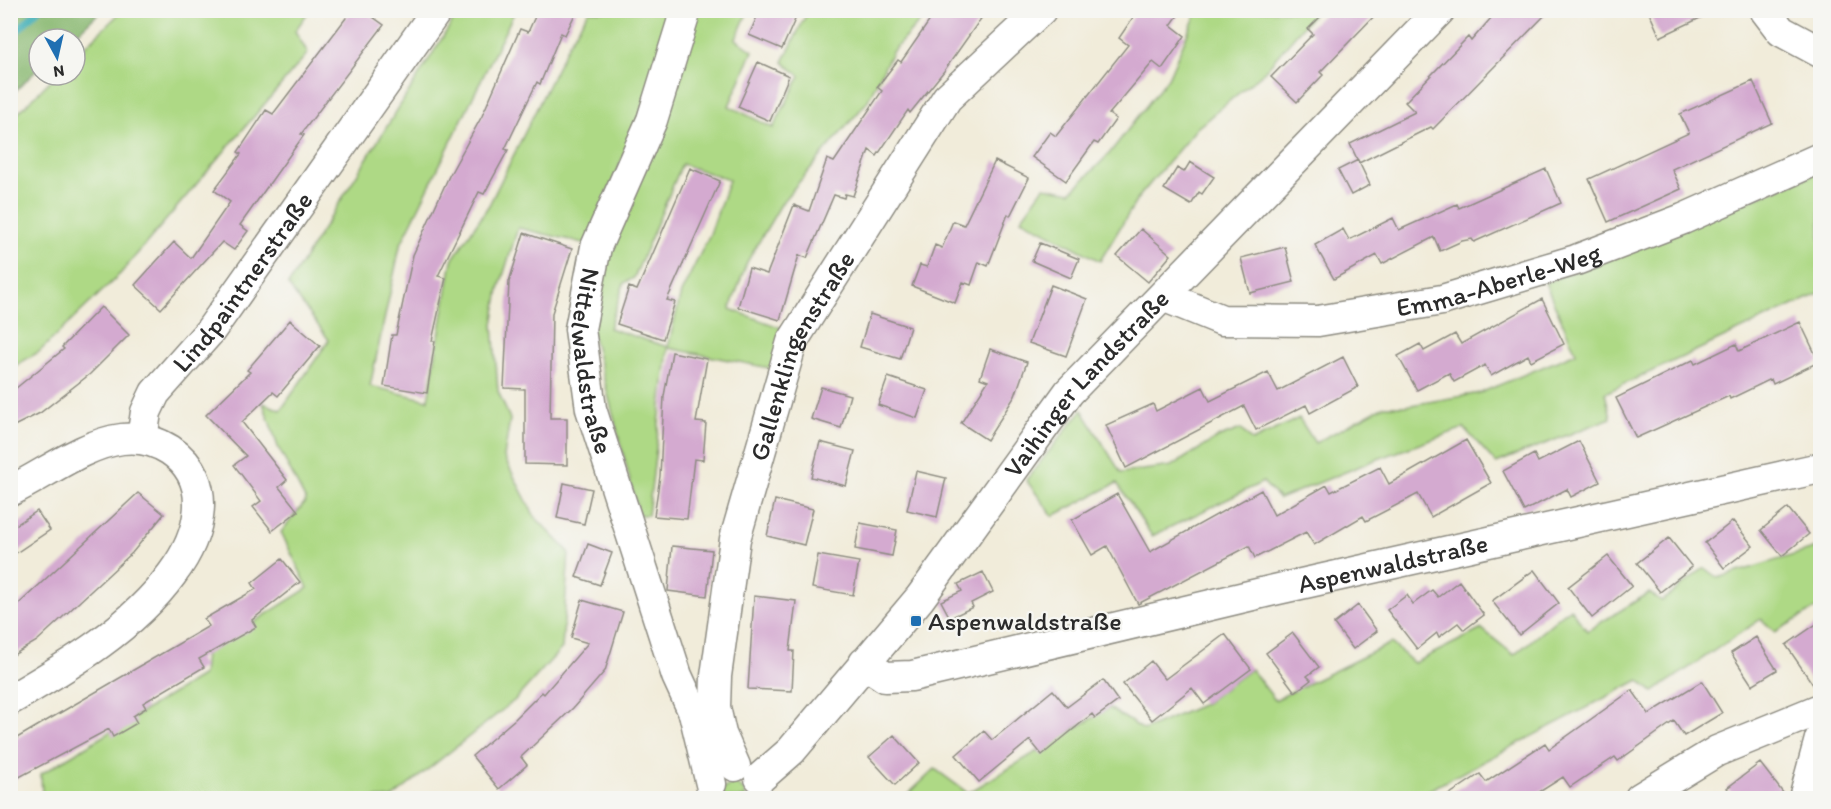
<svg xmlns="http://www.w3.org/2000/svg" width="1831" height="809" viewBox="0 0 1831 809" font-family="Itim,sans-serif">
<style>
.green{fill:#aed985;stroke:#6c8258;stroke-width:1.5;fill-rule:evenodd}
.forest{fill:#8ab972;stroke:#5a724e;stroke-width:1.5}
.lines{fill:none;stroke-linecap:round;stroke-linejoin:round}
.stream{stroke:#39abb4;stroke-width:7}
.building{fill:#d4aad0}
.minor-casing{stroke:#8e8c82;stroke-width:33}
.minor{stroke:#fff;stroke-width:30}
.poi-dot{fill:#1f6fb2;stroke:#f6f6f2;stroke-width:2}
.labels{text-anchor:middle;stroke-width:4.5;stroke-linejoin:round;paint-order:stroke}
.street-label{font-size:26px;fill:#2b2b2b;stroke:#f6f6f2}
.poi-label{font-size:26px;fill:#2b2b2b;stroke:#f6f6f2;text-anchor:start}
</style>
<rect width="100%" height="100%" fill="#f6f6f2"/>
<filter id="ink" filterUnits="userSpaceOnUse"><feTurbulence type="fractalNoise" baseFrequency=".0167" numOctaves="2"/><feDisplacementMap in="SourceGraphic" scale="12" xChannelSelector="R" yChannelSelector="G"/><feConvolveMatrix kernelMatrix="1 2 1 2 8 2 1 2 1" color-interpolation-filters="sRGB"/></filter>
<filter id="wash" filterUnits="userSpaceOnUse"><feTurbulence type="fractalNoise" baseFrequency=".008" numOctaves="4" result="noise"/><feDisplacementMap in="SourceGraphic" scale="24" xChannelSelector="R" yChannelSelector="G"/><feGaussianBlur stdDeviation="1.35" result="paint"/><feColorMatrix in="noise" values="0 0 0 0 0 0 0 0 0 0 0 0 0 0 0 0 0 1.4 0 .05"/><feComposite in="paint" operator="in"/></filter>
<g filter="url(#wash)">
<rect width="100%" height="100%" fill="#f1ecda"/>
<path class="green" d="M 1198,10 L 1316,11 L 1264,72 L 1197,128 L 1138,198 L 1100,261 L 1021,219 L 1044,187 L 1071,192 L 1109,154 L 1168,78 Z
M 122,11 L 309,11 L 295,31 L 308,53 L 121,273 L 39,352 L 11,368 L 11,120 L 56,75 L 75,75 L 75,56 Z
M 459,11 L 515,11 L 400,246 L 370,386 L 428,400 L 452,260 L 489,205 L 570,41 L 589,11 L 672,11 L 640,116 L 587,244 L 518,228 L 499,289 L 493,325 L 498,391 L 510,419 L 504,457 L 535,517 L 569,552 L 562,648 L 515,700 L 392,798 L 37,798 L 42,795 L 41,774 L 203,675 L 205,653 L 308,588 L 281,532 L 306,501 L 278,447 L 263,403 L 281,410 L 329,340 L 288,285 Z
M 695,11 L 748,11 L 736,39 L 753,51 L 729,106 L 773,128 L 800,76 L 783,62 L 808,11 L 929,11 L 892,52 L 867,102 L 783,201 L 747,262 L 730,309 L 787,330 L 774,369 L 668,348 L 648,515 L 639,515 L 590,325 L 606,252 ZM 682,164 L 729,180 L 710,234 L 681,293 L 668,347 L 609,328 L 624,283 L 634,278 Z
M 1820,172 L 1820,293 L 1605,393 L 1611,418 L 1496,463 L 1464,428 L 1375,460 L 1279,499 L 1263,482 L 1152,536 L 1117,483 L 1053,516 L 1026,480 L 1082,410 L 1121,473 L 1172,466 L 1217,438 L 1241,429 L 1252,441 L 1299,418 L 1315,443 L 1384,406 L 1405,406 L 1480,393 L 1576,353 L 1545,283 Z
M 1820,547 L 1820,606 L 1775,632 L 1761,619 L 1653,692 L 1639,680 L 1414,798 L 904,798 L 935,769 L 968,793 L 1109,708 L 1144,730 L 1204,704 L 1251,669 L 1275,700 L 1391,643 L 1414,663 L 1482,629 L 1514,655 L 1570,608 L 1587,631 L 1649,593 L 1662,601 L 1704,568 L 1718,578 Z
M 734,783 L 744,790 L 746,798 L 717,798 L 722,789 Z"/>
<path class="forest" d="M 11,10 L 101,10 L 101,11 L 71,39 L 39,39 L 39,68 L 11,95 Z"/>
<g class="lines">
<path class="stream" d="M 10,38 L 38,10"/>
</g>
<g id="blocks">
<path class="building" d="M 352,10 L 363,10 L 384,25 L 301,134 L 304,135 L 240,225 L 248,231 L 234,250 L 222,242 L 161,309 L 135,285 L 174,242 L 191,258 L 230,202 L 214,190 L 241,154 L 238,152 L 266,110 L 273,114 Z
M 538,10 L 577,10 L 565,35 L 561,33 L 540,84 L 537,82 L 505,149 L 508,150 L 484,194 L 479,192 L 438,276 L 446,278 L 432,341 L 435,341 L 427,393 L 384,386 L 392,335 L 396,335 L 413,255 L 449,176 L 482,116 L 520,29 L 528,32 Z
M 760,10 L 786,10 L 797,15 L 782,49 L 749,35 Z
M 937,10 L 987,10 L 944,71 L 910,113 L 908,110 L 877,156 L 869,150 L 853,196 L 845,194 L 844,198 L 834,195 L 807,258 L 799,255 L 780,320 L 738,307 L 749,268 L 767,274 L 794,205 L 809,211 L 827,159 L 834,162 L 882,91 L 877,87 L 898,60 L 901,62 Z
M 1138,10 L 1182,10 L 1171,25 L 1185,36 L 1162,69 L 1153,62 L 1109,114 L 1116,119 L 1098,144 L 1094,142 L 1066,181 L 1032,157 L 1050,132 L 1056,136 L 1128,45 L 1119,38 Z
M 1327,10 L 1380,10 L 1320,72 L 1323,75 L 1297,102 L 1271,77 L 1313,34 L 1308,29 Z
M 1498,10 L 1550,10 L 1433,129 L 1431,127 L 1359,163 L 1350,144 L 1415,112 L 1405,102 L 1468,37 L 1471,41 Z
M 1648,10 L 1717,10 L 1660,37 Z
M 758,62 L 789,76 L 770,121 L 738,107 Z
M 1753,81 L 1772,123 L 1672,169 L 1681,189 L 1608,222 L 1589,179 L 1689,133 L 1680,114 Z
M 1358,160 L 1370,185 L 1351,195 L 1338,170 Z
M 995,161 L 1029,178 L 1010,216 L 1008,214 L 988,266 L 979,262 L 971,285 L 963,282 L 955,303 L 912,286 L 920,265 L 927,267 L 935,245 L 942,248 L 953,221 L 964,225 Z
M 1190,162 L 1214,177 L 1202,194 L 1199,192 L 1191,205 L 1164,189 L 1177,168 L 1184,172 Z
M 690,168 L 720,181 L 667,300 L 675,302 L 663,339 L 617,324 L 629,287 L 637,290 Z
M 1546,169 L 1561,203 L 1474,242 L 1472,239 L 1462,241 L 1440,251 L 1434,237 L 1382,264 L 1377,255 L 1334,279 L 1315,245 L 1343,229 L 1349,240 L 1393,218 L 1399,230 L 1457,204 L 1459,208 Z
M 1141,229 L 1171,255 L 1148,282 L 1117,256 Z
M 524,233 L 572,249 L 552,313 L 550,418 L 567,418 L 567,465 L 525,464 L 525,389 L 504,388 L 509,282 Z
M 1040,243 L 1079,259 L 1071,278 L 1032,261 Z
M 1285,247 L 1294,282 L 1250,293 L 1241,258 Z
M 1051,285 L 1087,299 L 1066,356 L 1029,343 Z
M 1542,299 L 1564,344 L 1531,361 L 1528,355 L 1491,376 L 1485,365 L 1454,382 L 1449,373 L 1417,390 L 1398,356 L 1420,344 L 1424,351 L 1455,334 L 1461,344 Z
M 101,307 L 129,335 L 90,374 L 40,413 L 10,428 L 10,393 L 64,349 L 62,347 Z
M 870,314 L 910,327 L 900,359 L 860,347 Z
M 290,320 L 320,346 L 278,396 L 273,392 L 242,422 L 287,480 L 279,487 L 298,511 L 272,531 L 253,507 L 261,501 L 234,465 L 246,456 L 206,415 L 250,372 L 247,370 Z
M 1800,322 L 1819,362 L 1773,384 L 1771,379 L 1730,399 L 1729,396 L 1636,438 L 1616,398 L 1693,360 L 1695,364 L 1736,344 L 1739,351 Z
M 990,349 L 1027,362 L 1015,396 L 987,440 L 961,423 L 988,381 L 980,378 Z
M 672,352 L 707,359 L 696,422 L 706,423 L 703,460 L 694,459 L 687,519 L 654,516 L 660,476 L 664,396 Z
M 1343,357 L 1358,387 L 1310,413 L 1306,405 L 1256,430 L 1244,406 L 1126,468 L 1106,425 L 1153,404 L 1156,411 L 1203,387 L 1210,401 L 1268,372 L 1278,391 Z
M 888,377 L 927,390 L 917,418 L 878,405 Z
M 821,387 L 850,395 L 841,428 L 811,419 Z
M 1466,440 L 1491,483 L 1431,517 L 1418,494 L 1366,521 L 1363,516 L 1314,545 L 1306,532 L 1255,558 L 1249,546 L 1138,604 L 1107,546 L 1092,555 L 1072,520 L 1117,494 L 1150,552 L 1261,490 L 1274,515 L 1327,485 L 1331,492 L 1380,467 L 1389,484 Z
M 1579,441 L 1600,482 L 1571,497 L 1567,489 L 1524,511 L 1503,471 L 1534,454 L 1538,462 Z
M 820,442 L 855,451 L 846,486 L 811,477 Z
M 916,471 L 946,478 L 937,517 L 907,510 Z
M 564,483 L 592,489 L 584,524 L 557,518 Z
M 138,493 L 164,514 L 132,553 L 37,641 L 10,657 L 10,612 Z
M 775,500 L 813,509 L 804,545 L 767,536 Z
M 1788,508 L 1809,534 L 1782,556 L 1761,530 Z
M 37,511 L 50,530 L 10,557 L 10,529 Z
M 1733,521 L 1753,546 L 1724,568 L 1705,543 Z
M 860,523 L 897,530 L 892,556 L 855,549 Z
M 1669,538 L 1692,567 L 1660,592 L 1637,563 Z
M 588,544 L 612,553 L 600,585 L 576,577 Z
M 672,546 L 712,550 L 707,596 L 668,591 Z
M 818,555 L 859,562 L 853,595 L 812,588 Z
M 1608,556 L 1632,586 L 1592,618 L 1568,587 Z
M 282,559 L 300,582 L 252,620 L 256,627 L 199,659 L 204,667 L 143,703 L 146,708 L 133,716 L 137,723 L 113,737 L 109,729 L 10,782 L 10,742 L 209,626 L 204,619 L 256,589 L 252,583 Z
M 1534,570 L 1559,603 L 1519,635 L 1492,601 Z
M 983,572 L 993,592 L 971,603 L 973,607 L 950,618 L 941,601 L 962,591 L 958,584 Z
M 1459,581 L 1484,615 L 1464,630 L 1458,623 L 1439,637 L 1437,633 L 1417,649 L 1387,610 L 1407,595 L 1413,604 L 1432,590 L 1438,597 Z
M 754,596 L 796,601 L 790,651 L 794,651 L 792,691 L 748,689 Z
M 582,600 L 623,612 L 605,671 L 573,708 L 521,757 L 527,765 L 499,789 L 472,756 L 515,719 L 542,692 L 544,694 L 588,643 L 571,638 Z
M 1358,605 L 1377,631 L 1353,649 L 1334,624 Z
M 1821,621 L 1821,692 L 1818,692 L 1786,645 Z
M 1293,633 L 1319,667 L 1307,676 L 1311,680 L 1295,692 L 1266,653 Z
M 1225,634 L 1251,669 L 1204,704 L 1192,688 L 1152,720 L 1123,684 L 1151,661 L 1165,679 Z
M 1756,637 L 1777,670 L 1752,685 L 1731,653 Z
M 1103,680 L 1118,701 L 1095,718 L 1092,714 L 1042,755 L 1030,740 L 979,782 L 956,755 L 984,731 L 992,740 L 1053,690 L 1067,707 Z
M 1702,681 L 1722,713 L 1684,736 L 1674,721 L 1618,761 L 1615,757 L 1570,787 L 1563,777 L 1530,798 L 1444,798 L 1480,774 L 1486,782 L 1545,743 L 1549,749 L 1632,690 L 1649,714 Z
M 894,735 L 919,763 L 895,785 L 869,757 Z
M 1760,763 L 1787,798 L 1735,798 L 1727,788 Z"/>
</g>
</g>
<g filter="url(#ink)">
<use href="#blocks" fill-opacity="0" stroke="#8e8c82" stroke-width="1.5"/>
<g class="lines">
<defs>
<g id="minor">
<path id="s1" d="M 686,10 L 652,120 L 596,247 L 580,329 L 591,409 L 677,676 L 694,713 L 711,784"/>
<path d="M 1765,10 L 1781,31 L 1820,52"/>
<path id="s2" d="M 1163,296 L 1222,320 L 1318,321 L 1442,300 L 1576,260 L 1683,219 L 1820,158"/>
<path id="s3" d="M 142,439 L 146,412 L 155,393 L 210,331 L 437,10"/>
<path d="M 10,491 C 46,474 83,444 122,439 C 139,437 156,441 170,450 C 216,481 200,537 172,574 C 132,629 68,666 10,700"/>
<path id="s4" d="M 864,663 L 885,677 L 912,676 L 1274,590 L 1820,468"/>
<path id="s5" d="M 735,766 L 721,734 L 715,707 L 716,676 L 735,539 L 792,342 L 947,98 L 1041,10"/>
<path id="s6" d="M 760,778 L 791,751 L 920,598 L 1069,392 L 1440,10"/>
<path d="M 1640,798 L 1717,751 L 1820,709"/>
<path d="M 1804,798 L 1820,739"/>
</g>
</defs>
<use href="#minor" class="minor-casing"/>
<use href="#minor" class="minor"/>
</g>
</g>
<rect class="poi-dot" x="910" y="615" width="12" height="12" rx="3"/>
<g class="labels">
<g class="street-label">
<text dy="9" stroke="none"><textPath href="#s2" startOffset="345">Emma-Aberle-Weg</textPath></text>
<text dy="9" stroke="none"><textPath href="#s3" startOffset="190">Lindpaintnerstraße</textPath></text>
<text dy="9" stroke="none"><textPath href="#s5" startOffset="428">Gallenklingenstraße</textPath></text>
<text dy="9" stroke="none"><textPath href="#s1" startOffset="370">Nittelwaldstraße</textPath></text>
<text dy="9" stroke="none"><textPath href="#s6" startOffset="513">Vaihinger Landstraße</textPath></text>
<text dy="9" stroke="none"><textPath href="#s4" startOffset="546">Aspenwaldstraße</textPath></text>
</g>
<g class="poi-label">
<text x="928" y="630">Aspenwaldstraße</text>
</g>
</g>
<rect width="1831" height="809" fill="none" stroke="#f6f6f2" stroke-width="36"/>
<g transform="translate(57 57) rotate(172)"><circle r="28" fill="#f6f6f2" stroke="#a5a5a2" stroke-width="1.5"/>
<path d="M0-4.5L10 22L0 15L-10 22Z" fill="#1f6fb2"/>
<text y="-9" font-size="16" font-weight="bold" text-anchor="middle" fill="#2b2b2b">N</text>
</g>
</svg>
